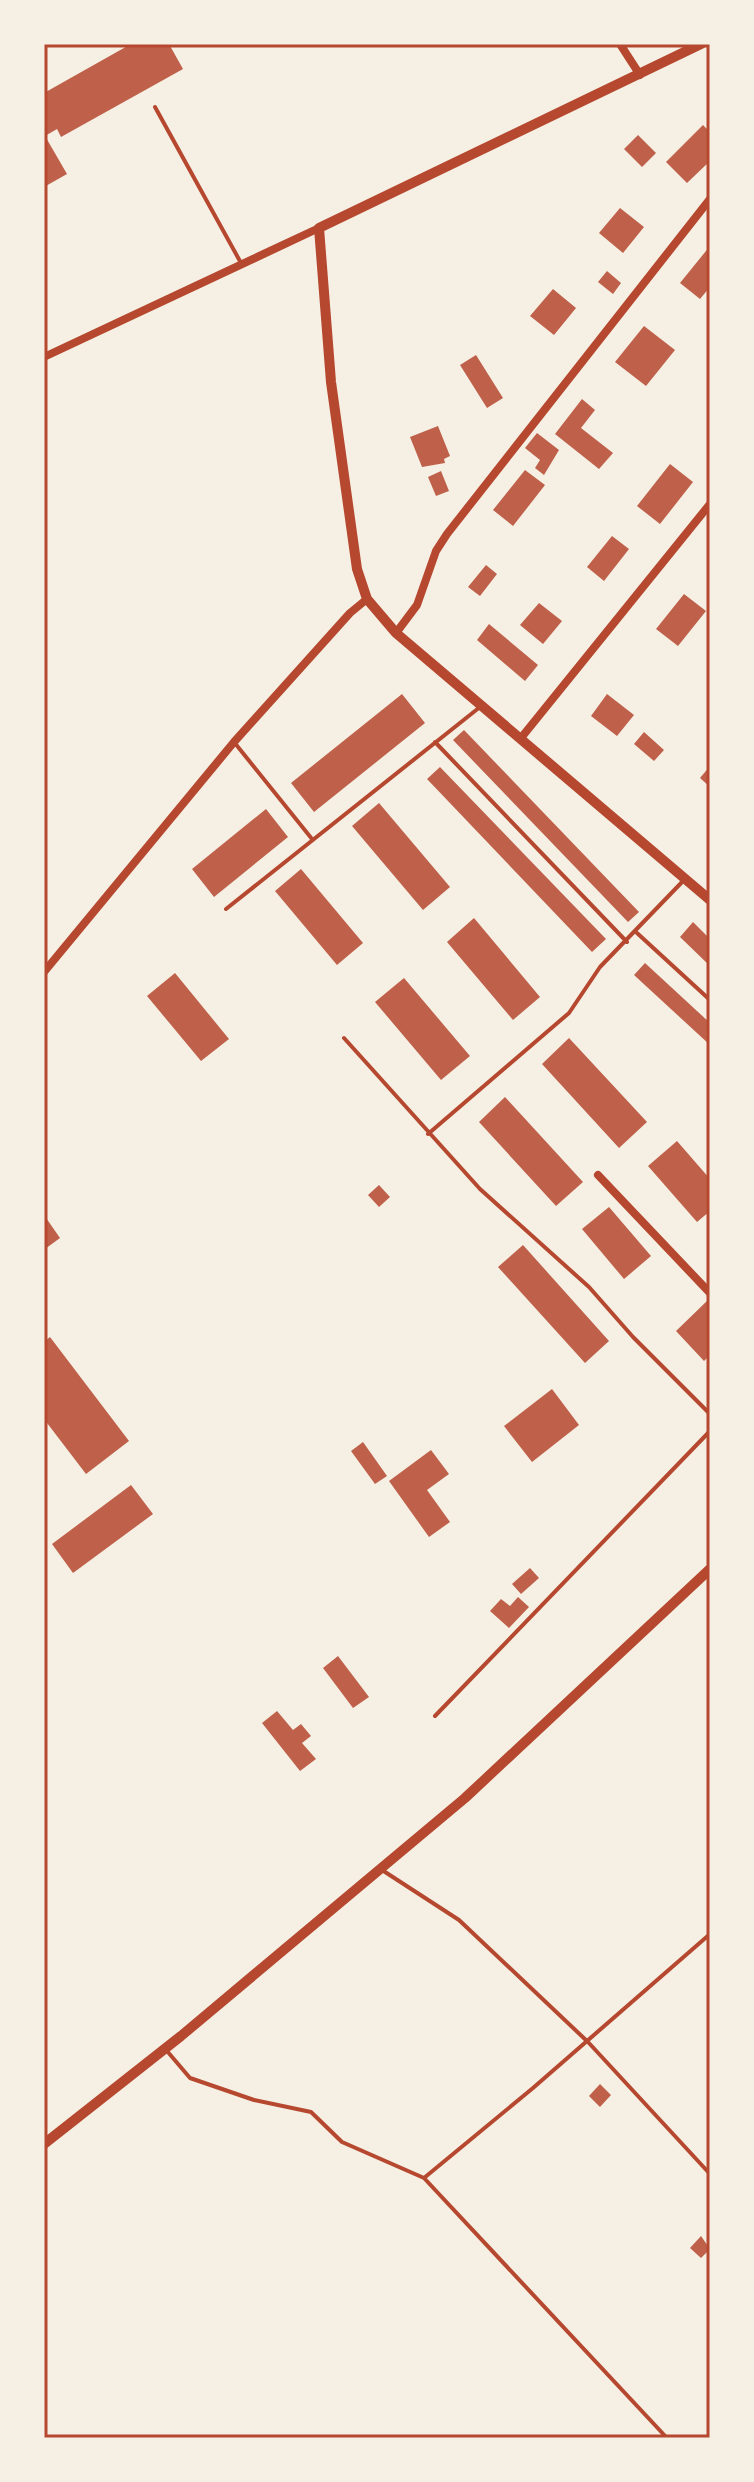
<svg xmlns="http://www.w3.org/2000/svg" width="754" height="2482" viewBox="0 0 754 2482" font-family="'Source Serif 4',serif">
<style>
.building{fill:#bf614a}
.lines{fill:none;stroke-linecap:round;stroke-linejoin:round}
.service{stroke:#b5482f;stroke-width:4}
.minor{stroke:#b5482f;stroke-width:8}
.tertiary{stroke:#b5482f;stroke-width:10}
.neatline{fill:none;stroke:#b5482f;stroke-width:3}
</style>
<rect width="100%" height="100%" fill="#f6efe4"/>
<path class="building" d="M 131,44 L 169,44 L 183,69 L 61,137 L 57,129 L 45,136 L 67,174 L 44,187 L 44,93 Z
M 703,125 L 710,132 L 710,161 L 687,183 L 666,162 Z
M 638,135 L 656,153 L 642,167 L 624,149 Z
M 620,208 L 644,227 L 623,253 L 599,233 Z
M 710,246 L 710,287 L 700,299 L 680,283 Z
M 607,271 L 621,283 L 613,294 L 598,282 Z
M 553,289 L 576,308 L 554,335 L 530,316 Z
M 644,326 L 675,350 L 646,386 L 615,362 Z
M 476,355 L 503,398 L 487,408 L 460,365 Z
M 582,399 L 595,410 L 581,428 L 613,453 L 599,469 L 555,434 Z
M 438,426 L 450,456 L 444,459 L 445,463 L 422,467 L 410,437 Z
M 537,433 L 559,450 L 544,475 L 535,468 L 540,460 L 525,448 Z
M 670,464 L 693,482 L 660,524 L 637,506 Z
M 525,470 L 545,485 L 513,526 L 493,510 Z
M 441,471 L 449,491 L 436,496 L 428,477 Z
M 612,536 L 629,549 L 604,581 L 587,567 Z
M 486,565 L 497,574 L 480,596 L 468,587 Z
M 684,594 L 706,611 L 678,646 L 656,629 Z
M 539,603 L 562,621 L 543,644 L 520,625 Z
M 489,624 L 538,665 L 525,681 L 477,640 Z
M 402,694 L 425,723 L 314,812 L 291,783 Z
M 607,694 L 634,715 L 617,736 L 591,716 Z
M 464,730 L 639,912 L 628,922 L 453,740 Z
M 644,732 L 664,750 L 654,761 L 634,744 Z
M 710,766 L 710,787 L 700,778 Z
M 440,767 L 606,939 L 592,952 L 427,779 Z
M 379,803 L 450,887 L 423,910 L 352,826 Z
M 266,809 L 288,837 L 214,897 L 192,869 Z
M 301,869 L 363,943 L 337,965 L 275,891 Z
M 474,918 L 540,997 L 513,1020 L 447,942 Z
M 693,922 L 710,939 L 710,966 L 680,937 Z
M 645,963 L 710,1023 L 710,1045 L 634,975 Z
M 175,973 L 229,1039 L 201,1061 L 147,996 Z
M 404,978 L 470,1056 L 441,1080 L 375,1002 Z
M 569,1038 L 647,1122 L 619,1148 L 542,1064 Z
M 505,1097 L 583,1182 L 556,1206 L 479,1122 Z
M 677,1141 L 710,1179 L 710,1211 L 697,1222 L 648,1166 Z
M 379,1185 L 390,1197 L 379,1207 L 368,1195 Z
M 609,1207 L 651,1256 L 624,1279 L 582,1229 Z
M 44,1215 L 60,1238 L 45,1249 L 44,1247 Z
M 523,1245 L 609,1341 L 585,1363 L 498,1267 Z
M 707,1301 L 710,1355 L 704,1361 L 676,1331 Z
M 50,1337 L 129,1441 L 86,1474 L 44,1419 L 44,1342 Z
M 552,1389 L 579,1425 L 532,1462 L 504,1426 Z
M 363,1442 L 387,1476 L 375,1484 L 351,1451 Z
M 431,1450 L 449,1474 L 427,1490 L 450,1522 L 429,1537 L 389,1481 Z
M 131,1485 L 153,1514 L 73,1573 L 52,1544 Z
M 530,1568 L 539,1578 L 521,1594 L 512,1584 Z
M 518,1597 L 529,1607 L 509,1628 L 490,1611 L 501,1599 L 510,1606 Z
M 338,1656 L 369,1697 L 353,1708 L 323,1668 Z
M 277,1711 L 293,1730 L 301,1724 L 311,1736 L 302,1743 L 316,1759 L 300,1771 L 262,1723 Z
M 600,2084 L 611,2095 L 600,2107 L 589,2096 Z
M 701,2236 L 710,2249 L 701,2258 L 690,2248 Z"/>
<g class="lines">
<path class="service" d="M 155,107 L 241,263
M 234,742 L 312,839
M 435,742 L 627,942
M 226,909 L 480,707
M 637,933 L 710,1000
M 344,1038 L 480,1189 L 589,1287 L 633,1337 L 710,1414
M 428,1134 L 569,1013 L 600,967 L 684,880
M 435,1716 L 710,1431
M 382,1870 L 459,1920 L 588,2042 L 710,2174
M 167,2051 L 190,2078 L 254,2100 L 311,2112 L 342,2142 L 424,2178 L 533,2088 L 710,1934
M 424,2178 L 667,2438"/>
<path class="minor" d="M 620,44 L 640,75
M 44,357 L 319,228
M 396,633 L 417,605 L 436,551 L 447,534 L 710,199
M 521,738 L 710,504
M 44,972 L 234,742 L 350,613 L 367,599
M 598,1175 L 710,1293"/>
<path class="tertiary" d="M 701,44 L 319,228 L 331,382 L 357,569 L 367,599 L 396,633 L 710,900
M 44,2144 L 181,2036 L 465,1798 L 710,1569"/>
</g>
<rect width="754" height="2482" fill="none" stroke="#f6efe4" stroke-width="92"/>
<rect x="46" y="46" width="662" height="2390" class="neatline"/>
</svg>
